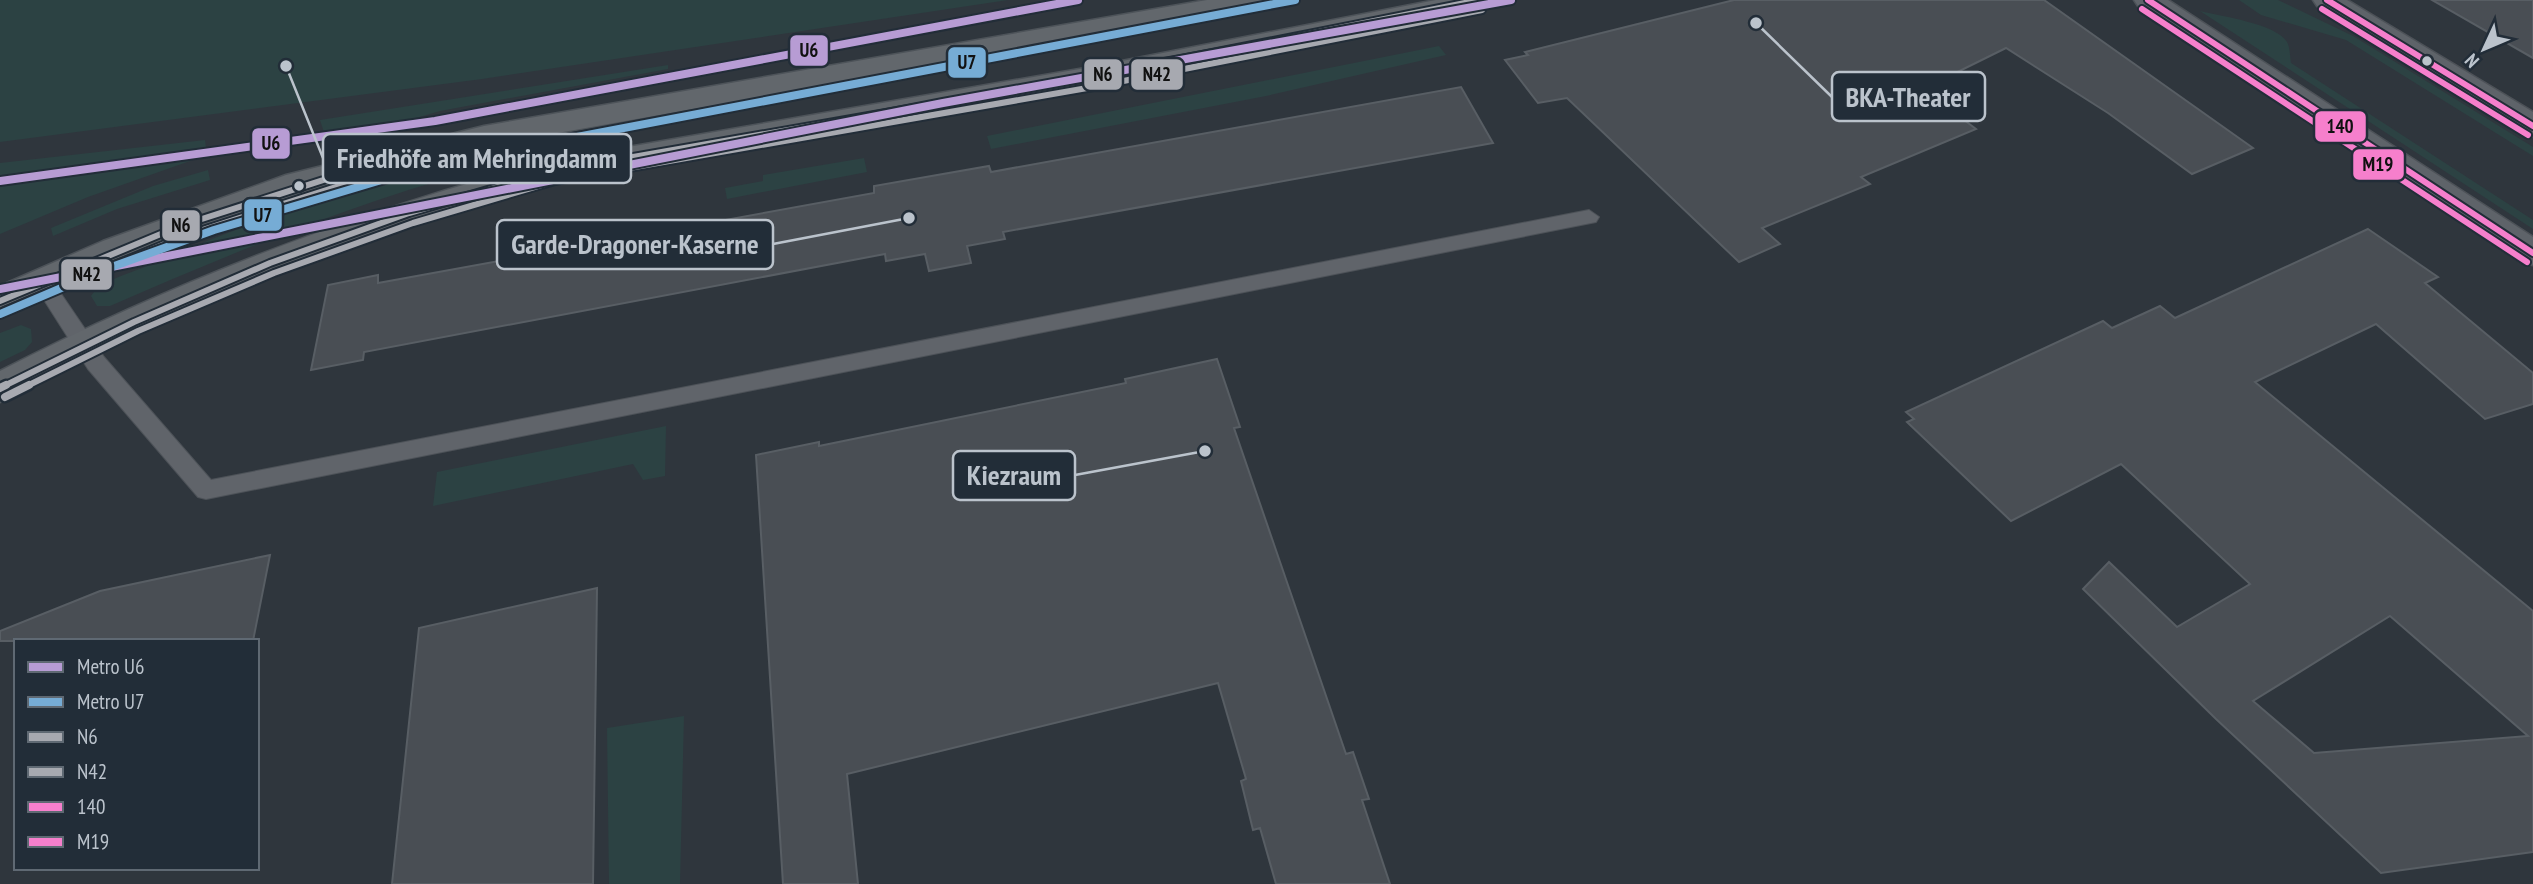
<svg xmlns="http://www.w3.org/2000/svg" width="2533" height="884" viewBox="0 0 2533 884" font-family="'PT Sans Narrow',sans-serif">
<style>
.green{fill:#2c4243}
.building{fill:#494e54;stroke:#585e64;stroke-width:2;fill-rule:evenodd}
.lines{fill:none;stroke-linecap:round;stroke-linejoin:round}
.lane-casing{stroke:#4d5258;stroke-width:2}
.secondary-casing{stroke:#4d5258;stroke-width:3}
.primary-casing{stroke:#4d5359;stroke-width:3}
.lane{fill:#60646a;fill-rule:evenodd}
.secondary{fill:#5e6369;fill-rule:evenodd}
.primary{fill:#62676c;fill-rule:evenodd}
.bus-1-far1-casing{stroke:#222d38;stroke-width:10}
.bus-1-casing{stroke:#222d38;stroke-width:13}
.bus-2-far1-casing{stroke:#222d38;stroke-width:10}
.bus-2-casing{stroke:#222d38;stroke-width:13}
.bus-3-casing{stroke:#222d38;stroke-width:10}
.bus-4-casing{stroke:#222d38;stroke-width:10}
.bus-1-far1{stroke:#a7a9b0;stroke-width:6}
.bus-1{stroke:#a7a9b0;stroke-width:8}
.bus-2-far1{stroke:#a7a9b0;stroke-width:6}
.bus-2{stroke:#a7a9b0;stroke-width:8}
.bus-3{stroke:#f67fcc;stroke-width:6}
.bus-4{stroke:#f67fcc;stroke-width:6}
.metro-1-casing{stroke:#222d38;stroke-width:12}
.metro-2-casing{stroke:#222d38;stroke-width:12}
.metro-1{stroke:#b79cd4;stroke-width:8}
.metro-2{stroke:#76acd5;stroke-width:8}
.bus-dot{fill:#bbc3cc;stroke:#222d38;stroke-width:2.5}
.leader{fill:none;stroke:#bbc3cc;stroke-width:2.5}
.callout-dot{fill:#bbc3cc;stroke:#222d38;stroke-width:2.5}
.callout{fill:#222d38;stroke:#bbc3cc;stroke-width:2.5}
.callout-label{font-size:28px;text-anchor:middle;font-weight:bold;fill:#bbc3cc}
.line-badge{stroke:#222d38;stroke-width:2.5}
.pale-badge-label{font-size:19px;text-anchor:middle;font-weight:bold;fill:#111}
</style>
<rect width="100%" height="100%" fill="#2f363d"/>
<path class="green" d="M 0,0 L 1008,0 L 482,79 L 0,142 Z
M 2239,0 L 2278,0 L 2353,36 L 2533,147 L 2533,156 L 2346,40 L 2261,15 Z
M 2200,11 C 2220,16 2277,24 2287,42 C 2290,47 2290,57 2291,63 L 2533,220 L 2533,229 Z
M 1439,46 L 1446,55 L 1266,96 L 991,149 L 987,136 Z
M 668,65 L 668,69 L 440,111 L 328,144 L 320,120 Z
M 205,140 L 207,155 L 88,197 L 0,234 L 0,163 Z
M 501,152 L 502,163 C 367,198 238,250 110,306 L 97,306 L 91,296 C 102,280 129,274 147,266 C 257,219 383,173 501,152 Z
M 864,158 L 867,172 L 727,199 L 725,188 L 763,181 L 763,175 Z
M 208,170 L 210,180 L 117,209 L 53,236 L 51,228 L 153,186 Z
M 21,325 L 31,329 L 32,342 L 25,350 L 0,362 L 0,333 Z
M 666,426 L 665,476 L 643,480 L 633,464 L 433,506 L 437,472 Z
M 684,716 L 680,884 L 609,884 L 607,728 Z"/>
<path class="building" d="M 1734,0 L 2044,0 L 2253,148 L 2192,174 L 2108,113 L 2006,48 L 1923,89 L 1976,129 L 1861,177 L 1870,184 L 1762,228 L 1780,244 L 1739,262 L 1567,98 L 1538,103 L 1505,60 L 1528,55 L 1525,52 Z
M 2432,0 L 2533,0 L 2533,58 Z
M 1461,87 L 1493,143 L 1003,232 L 1005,239 L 967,246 L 971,263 L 929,271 L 925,254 L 886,261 L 885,254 L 364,352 L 363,360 L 311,370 L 328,285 L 378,275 L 378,283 L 874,193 L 874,186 L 989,166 L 991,172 Z
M 2368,229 L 2438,277 L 2425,283 L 2533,373 L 2533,404 L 2485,419 L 2376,324 L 2255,382 L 2533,611 L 2533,852 L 2381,873 L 2216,719 L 2083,589 L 2109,562 L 2177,627 L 2250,584 L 2121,464 L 2011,521 L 1907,422 L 1914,419 L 1906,412 L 2103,321 L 2112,328 L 2160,306 L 2175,318 ZM 2390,616 L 2528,736 L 2314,753 L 2253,701 Z
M 1217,359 L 1240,427 L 1234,428 L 1346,754 L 1353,752 L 1369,799 L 1362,800 L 1390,884 L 1276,884 L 1260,828 L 1253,830 L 1241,781 L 1246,779 L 1218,683 L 847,774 L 858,884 L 783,884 L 756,455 L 819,442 L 819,446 L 1126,383 L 1125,379 Z
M 270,555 L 253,641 L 0,641 L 0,631 L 100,591 Z
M 597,588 L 593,884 L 392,884 L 419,628 Z"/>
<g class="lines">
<defs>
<path id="lane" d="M 1589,210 L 1599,217 L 1596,222 L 206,499 L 198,497 L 88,369 L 32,281 L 35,276 L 49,276 L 104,357 L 211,480 Z"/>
<path id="secondary" d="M 2134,0 L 2168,0 L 2533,237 L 2533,265 L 2521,262 L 2138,6 Z
M 2313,0 L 2347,0 L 2533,112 L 2533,136 L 2522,133 L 2317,6 Z"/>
<path id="primary" d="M 1207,0 L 1271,0 L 1267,6 L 1257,9 L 484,146 L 307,192 L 245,213 L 127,259 L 0,314 L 0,286 L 103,241 L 286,175 L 484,126 Z
M 1436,0 L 1494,0 L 1490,6 L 1480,9 L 1091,87 L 553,182 L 421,219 L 282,270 L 147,330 L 0,402 L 0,371 C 177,280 360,210 553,160 L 1091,67 Z"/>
</defs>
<use href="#lane" class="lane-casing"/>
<use href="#secondary" class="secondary-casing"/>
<use href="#primary" class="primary-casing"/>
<use href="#lane" class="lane"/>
<use href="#secondary" class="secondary"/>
<use href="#primary" class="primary"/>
<defs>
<path id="bus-1-far1" d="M 0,301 L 180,226 L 367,166
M 2,387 L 134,322 L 270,263 L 409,213 L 553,171 L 1091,77 L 1480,0"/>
<path id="bus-1" d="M 0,388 L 6,385"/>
<path id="bus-2-far1" d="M 4,311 L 184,236 L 370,176
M 25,387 L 138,331 L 274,273 L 413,223 L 555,181 L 1093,87 L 1482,10"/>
<path id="bus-2" d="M 5,397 L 29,385"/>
<path id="bus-3" d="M 2148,0 L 2533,253
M 2327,0 L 2533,126"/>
<path id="bus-4" d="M 2142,9 L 2527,262
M 2322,9 L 2528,135"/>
</defs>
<use href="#bus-1-far1" class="bus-1-far1-casing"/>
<use href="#bus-1" class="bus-1-casing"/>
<use href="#bus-2-far1" class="bus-2-far1-casing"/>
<use href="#bus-2" class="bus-2-casing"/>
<use href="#bus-3" class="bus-3-casing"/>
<use href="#bus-4" class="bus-4-casing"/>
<use href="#bus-1-far1" class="bus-1-far1"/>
<use href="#bus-1" class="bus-1"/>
<use href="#bus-2-far1" class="bus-2-far1"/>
<use href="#bus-2" class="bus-2"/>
<use href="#bus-3" class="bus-3"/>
<use href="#bus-4" class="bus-4"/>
<defs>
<path id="metro-1" d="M 0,181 L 435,121 L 1078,0
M 0,289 L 943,103 L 1511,0"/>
<path id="metro-2" d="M 0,314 L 106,269 L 214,230 L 435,164 L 1295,0"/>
</defs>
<use href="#metro-1" class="metro-1-casing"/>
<use href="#metro-2" class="metro-2-casing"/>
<use href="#metro-1" class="metro-1"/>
<use href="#metro-2" class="metro-2"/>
</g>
<g class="bus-dot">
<circle cx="2427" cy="61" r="6"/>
<circle cx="299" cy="186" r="6"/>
</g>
<path class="leader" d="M1756 23L1832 97M286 66L323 158M909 218L773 244M1205 451L1075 475"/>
<g class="callout-dot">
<circle cx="1756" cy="23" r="7"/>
<circle cx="286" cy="66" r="7"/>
<circle cx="909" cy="218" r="7"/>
<circle cx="1205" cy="451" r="7"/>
</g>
<g class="callout">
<rect x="1832" y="72" width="153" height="49" rx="7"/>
<rect x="323" y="134" width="308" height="49" rx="7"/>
<rect x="497" y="220" width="276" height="49" rx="7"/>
<rect x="953" y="451" width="122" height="49" rx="7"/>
</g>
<g class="callout-label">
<text x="1908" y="107">BKA-Theater</text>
<text x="477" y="168">Friedhöfe am Mehringdamm</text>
<text x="635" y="254">Garde-Dragoner-Kaserne</text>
<text x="1014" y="485">Kiezraum</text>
</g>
<g class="line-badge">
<rect x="789" y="34" width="40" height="33" rx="7" fill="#b79cd4"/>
<rect x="947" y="46" width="40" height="33" rx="7" fill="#76acd5"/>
<rect x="1130" y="58" width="54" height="33" rx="7" fill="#a7a9b0"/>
<rect x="1083" y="58" width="40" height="33" rx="7" fill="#a7a9b0"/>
<rect x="2314" y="110" width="53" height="33" rx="7" fill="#f67fcc"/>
<rect x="251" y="127" width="40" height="33" rx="7" fill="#b79cd4"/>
<rect x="2352" y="148" width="53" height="33" rx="7" fill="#f67fcc"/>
<rect x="243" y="198" width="40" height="34" rx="7" fill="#76acd5"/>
<rect x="161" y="209" width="40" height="33" rx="7" fill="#a7a9b0"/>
<rect x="60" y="258" width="53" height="33" rx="7" fill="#a7a9b0"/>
</g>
<g class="pale-badge-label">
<text x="809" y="57">U6</text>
<text x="967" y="69">U7</text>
<text x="1157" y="81">N42</text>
<text x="1103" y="81">N6</text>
<text x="2340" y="133">140</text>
<text x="271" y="150">U6</text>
<text x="2378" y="171">M19</text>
<text x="263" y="222">U7</text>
<text x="181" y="232">N6</text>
<text x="87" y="281">N42</text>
</g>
<rect x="14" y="639" width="245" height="231" fill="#222d38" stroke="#5f6973" stroke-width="2"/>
<rect x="28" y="662" width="35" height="10" fill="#b79cd4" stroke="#5f6973" stroke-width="2"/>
<text x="77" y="674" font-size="21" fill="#bbc3cc">Metro U6</text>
<rect x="28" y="697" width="35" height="10" fill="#76acd5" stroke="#5f6973" stroke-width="2"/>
<text x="77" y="709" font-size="21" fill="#bbc3cc">Metro U7</text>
<rect x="28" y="732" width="35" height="10" fill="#a7a9b0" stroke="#5f6973" stroke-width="2"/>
<text x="77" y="744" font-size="21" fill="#bbc3cc">N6</text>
<rect x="28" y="767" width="35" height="10" fill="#a7a9b0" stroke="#5f6973" stroke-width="2"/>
<text x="77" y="779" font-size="21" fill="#bbc3cc">N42</text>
<rect x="28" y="802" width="35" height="10" fill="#f67fcc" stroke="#5f6973" stroke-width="2"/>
<text x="77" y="814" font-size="21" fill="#bbc3cc">140</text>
<rect x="28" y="837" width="35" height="10" fill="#f67fcc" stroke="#5f6973" stroke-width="2"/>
<text x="77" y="849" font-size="21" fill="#bbc3cc">M19</text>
<g transform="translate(2484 49) rotate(226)" stroke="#222d38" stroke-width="5" paint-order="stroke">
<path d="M0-5L12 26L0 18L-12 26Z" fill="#bbc3cc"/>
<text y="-10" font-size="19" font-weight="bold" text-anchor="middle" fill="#bbc3cc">N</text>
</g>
</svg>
